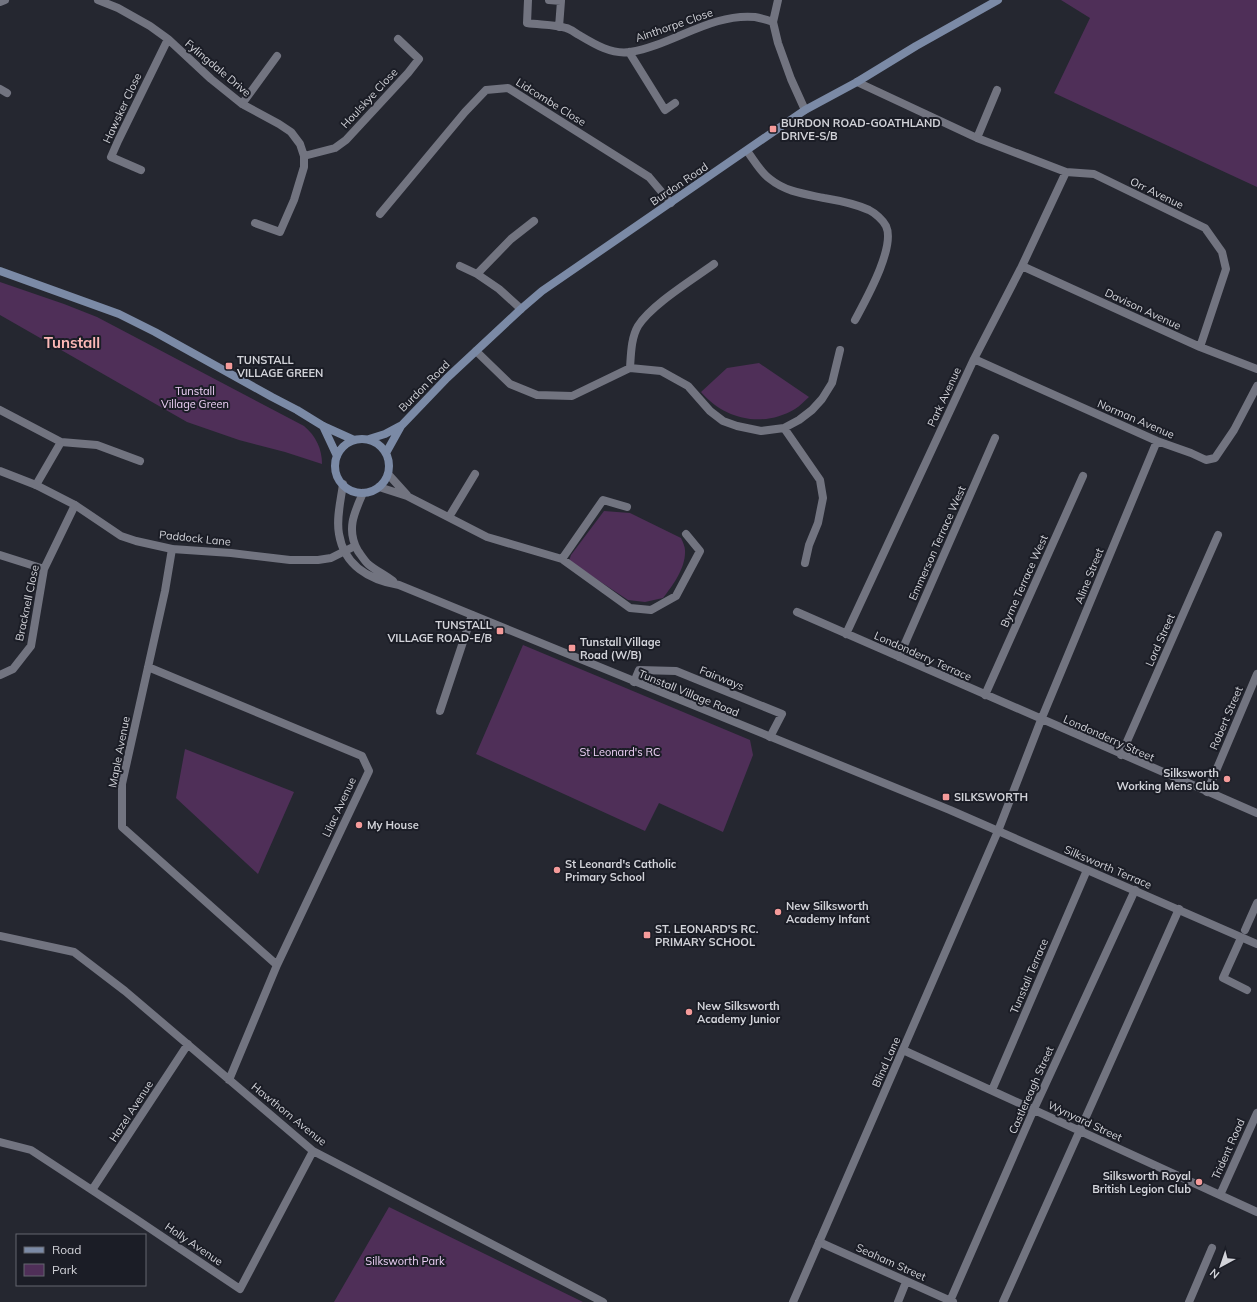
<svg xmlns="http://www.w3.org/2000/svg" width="1257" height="1302" viewBox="0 0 1257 1302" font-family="Mulish,sans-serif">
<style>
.green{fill:#4f2f58}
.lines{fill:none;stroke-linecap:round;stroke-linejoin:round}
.minor{stroke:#727480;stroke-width:8}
.tertiary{stroke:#727480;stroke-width:8}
.secondary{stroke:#7b8aa6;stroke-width:8}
.poi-dot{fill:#f59b9a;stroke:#1b1d26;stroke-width:1.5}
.labels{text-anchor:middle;stroke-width:4;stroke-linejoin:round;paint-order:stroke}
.street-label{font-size:11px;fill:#d2d3d9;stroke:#1b1d26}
.poi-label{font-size:11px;font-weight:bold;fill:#d2d3d9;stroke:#1b1d26;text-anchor:start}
.park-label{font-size:11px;fill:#eed1f7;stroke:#1b1d26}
.district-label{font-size:15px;font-weight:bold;fill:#fcb8b6;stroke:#1b1d26}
</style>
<rect width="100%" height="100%" fill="#252730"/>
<path class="green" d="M 1061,0 L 1257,0 L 1257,187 L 1054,93 L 1090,18 Z
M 0,282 L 64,304 L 97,317 L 304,426 C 316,436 322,449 322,464 L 285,452 L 239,440 L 187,422 L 0,315 Z
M 759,363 L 809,397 C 804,401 800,406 795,409 C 763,428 725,420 701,392 L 727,368 Z
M 604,511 L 630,513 L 681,538 C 683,542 685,547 685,550 C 686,568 673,585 663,598 L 645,602 L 628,600 L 569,561 L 571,555 Z
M 523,645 L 750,740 L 753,755 L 723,832 L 659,803 L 645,831 L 476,754 Z
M 185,749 L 294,792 L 258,874 L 176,798 Z
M 389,1207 L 583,1302 L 334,1302 Z"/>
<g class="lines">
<path class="minor" d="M 98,0 L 118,8 L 150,26 L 168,39 L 211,79 L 242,104 L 279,124 L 291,132 L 300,144 L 304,156 L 304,167 L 294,200 L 280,232 L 255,223
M 528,0 L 527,23 C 539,25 554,24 566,28 C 571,29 575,33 579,35 C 594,44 612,55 630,52 C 673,45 711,13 755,17 C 761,18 767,20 773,22
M 549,0 L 561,1 L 559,27
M 778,0 L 773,22 L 778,43 L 791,79 L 805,110
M 0,2 L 5,0
M 629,52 L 665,110 L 675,103
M 857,82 L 977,138 L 1066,172 L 1094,174 L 1205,228 L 1222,252 L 1226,269 L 1200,347
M 0,89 L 7,93
M 242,104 L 277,56
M 977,138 L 997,90
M 747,151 C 754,160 761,173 770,179 C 786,192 805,194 824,198 C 836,200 858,205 869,210 C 875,213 883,220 886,226 C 896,247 865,301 855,320
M 304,156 L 335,148 L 346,140 L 408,73 L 419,59 L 398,39
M 141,170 L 111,157 L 118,141 L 168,39
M 380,214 L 465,112 L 486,90 L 508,88 L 649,177 L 671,203
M 460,266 L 477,274
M 1022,266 L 1200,347 L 1257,369
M 521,309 L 499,289 L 477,274 L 511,239 L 534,221
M 476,351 L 510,384 L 537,395 L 572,396 L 630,368 L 661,371 L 688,386 L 710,411 L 723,421 L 737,426 L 761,431 L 784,428 L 799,420 L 812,410 L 822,399 L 832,383 L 840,350
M 974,359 L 1157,441 L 1191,453 L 1206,460 L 1215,458 L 1234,430 L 1257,386
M 630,368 C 631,354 631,338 638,326 C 651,305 692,280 714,264
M 0,410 L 61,442
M 784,428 L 820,480 L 823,498 L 818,523 L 809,545 L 805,563
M 388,474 L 407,495
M 36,485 L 61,442 L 97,445 L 140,461
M 379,487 L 407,496 L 487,537 L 562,559 L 630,608 L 651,610 L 676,596 L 700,551 L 686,534
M 449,517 L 475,474
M 172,549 L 165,591 L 122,784 L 122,827 L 277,965
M 0,555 L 44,569
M 562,559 L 603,500 L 627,507
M 797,612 L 1257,813
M 846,634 L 974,359 L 1022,266 L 1066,172
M 899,657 L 995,438
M 148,667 L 362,756 L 369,771 L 277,965 L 229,1080
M 0,675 L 13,669 L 31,646 L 44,569 L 75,505
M 634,682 L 639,670 L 676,671 L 782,714 L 770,737
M 985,695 L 1083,476
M 440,711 L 472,615
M 1121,755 L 1218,535
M 1207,792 L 1257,674
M 998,831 L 1041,720 L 1157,441
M 1245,930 L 1257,903
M 0,936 L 74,952 L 125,991 L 313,1151 L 603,1302
M 1241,938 L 1223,978 L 1247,990
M 903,1050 L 1257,1212
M 992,1090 L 1087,870
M 0,1142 L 31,1150 L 136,1219 L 240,1289 L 313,1151
M 92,1190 L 188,1044
M 1220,1195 L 1257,1113
M 819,1242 L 953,1302
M 950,1301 L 1034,1109 L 1135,890
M 898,1302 L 906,1282
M 1003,1302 L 1179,909
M 1189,1302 L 1212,1248"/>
<path class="tertiary" d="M 0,471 L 36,485 L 75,505 L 121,536 L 136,541 L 172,549 L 231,553 L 290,560 L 318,560 L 331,558 L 355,546
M 343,484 C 341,500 336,518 339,534 C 344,565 369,580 399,585 L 950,810 L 1257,944
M 363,493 C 354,513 346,530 358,551 C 361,555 364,560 368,564 C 375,570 385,575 393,581
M 793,1302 L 998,831"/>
<path class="secondary" d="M 0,271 L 119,314 L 155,332 L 272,397 L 297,410 L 323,426 L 354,440
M 323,426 L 337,456
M 369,439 L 385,434 L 400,426
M335 466a27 27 0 1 1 54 0a27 27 0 1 1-54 0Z
M 386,453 L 401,426 L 447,378 L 521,309 L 542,291 L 805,110 L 857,82 L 916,46 L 998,0"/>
</g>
<g class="poi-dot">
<rect x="769" y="125" width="8" height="8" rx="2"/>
<rect x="225" y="362" width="8" height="8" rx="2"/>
<rect x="496" y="627" width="8" height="8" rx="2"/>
<rect x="568" y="644" width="8" height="8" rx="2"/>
<circle cx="1227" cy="779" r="4"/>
<rect x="942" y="793" width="8" height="8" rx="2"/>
<circle cx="359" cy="825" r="4"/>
<circle cx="557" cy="870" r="4"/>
<circle cx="778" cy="912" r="4"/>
<rect x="643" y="931" width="8" height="8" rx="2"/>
<circle cx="689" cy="1012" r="4"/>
<circle cx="1199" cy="1182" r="4"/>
</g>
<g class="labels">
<g class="street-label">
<text transform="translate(674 25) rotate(-19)" y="4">Ainthorpe Close</text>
<text transform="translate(218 68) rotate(40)" y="4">Fylingdale Drive</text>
<text transform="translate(369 98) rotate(-47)" y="4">Houlskye Close</text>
<text transform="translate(551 102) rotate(32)" y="4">Lidcombe Close</text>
<text transform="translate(122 108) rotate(-65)" y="4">Hawsker Close</text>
<text transform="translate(679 184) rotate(-34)" y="4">Burdon Road</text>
<text transform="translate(1157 193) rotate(26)" y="4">Orr Avenue</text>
<text transform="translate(1143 309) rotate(25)" y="4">Davison Avenue</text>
<text transform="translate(424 386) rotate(-45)" y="4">Burdon Road</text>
<text transform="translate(944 397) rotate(-65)" y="4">Park Avenue</text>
<text transform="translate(1136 419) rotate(23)" y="4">Norman Avenue</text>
<text transform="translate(195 538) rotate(6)" y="4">Paddock Lane</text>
<text transform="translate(937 543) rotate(-66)" y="4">Emmerson Terrace West</text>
<text transform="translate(1089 576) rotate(-68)" y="4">Aline Street</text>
<text transform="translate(1024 581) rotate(-66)" y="4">Byrne Terrace West</text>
<text transform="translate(27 603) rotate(-78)" y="4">Bracknell Close</text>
<text transform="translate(1160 640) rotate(-66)" y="4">Lord Street</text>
<text transform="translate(923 656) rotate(24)" y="4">Londonderry Terrace</text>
<text transform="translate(722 678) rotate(22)" y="4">Fairways</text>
<text transform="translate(689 693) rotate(22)" y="4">Tunstall Village Road</text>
<text transform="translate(1226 718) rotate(-67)" y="4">Robert Street</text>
<text transform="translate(1109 738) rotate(24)" y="4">Londonderry Street</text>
<text transform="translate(119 752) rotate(-79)" y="4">Maple Avenue</text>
<text transform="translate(339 807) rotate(-65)" y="4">Lilac Avenue</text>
<text transform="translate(1108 867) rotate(23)" y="4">Silksworth Terrace</text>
<text transform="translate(1029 976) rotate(-67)" y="4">Tunstall Terrace</text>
<text transform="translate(886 1062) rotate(-66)" y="4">Blind Lane</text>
<text transform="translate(1031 1090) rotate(-66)" y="4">Castlereagh Street</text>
<text transform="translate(131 1111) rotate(-57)" y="4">Hazel Avenue</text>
<text transform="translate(289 1114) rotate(39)" y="4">Hawthorn Avenue</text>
<text transform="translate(1085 1121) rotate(25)" y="4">Wynyard Street</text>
<text transform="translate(1228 1149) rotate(-66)" y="4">Trident Road</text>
<text transform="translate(194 1244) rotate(34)" y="4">Holly Avenue</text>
<text transform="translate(891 1262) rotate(24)" y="4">Seaham Street</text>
</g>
<g class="poi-label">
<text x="781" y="127">BURDON ROAD-GOATHLAND<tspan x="781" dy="13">DRIVE-S/B</tspan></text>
<text x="237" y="364">TUNSTALL<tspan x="237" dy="13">VILLAGE GREEN</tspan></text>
<text x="492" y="629" text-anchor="end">TUNSTALL<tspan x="492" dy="13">VILLAGE ROAD-E/B</tspan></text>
<text x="580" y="646">Tunstall Village<tspan x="580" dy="13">Road (W/B)</tspan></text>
<text x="1219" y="777" text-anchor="end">Silksworth<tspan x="1219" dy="13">Working Mens Club</tspan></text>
<text x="954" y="801">SILKSWORTH</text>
<text x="367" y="829">My House</text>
<text x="565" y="868">St Leonard's Catholic<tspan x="565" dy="13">Primary School</tspan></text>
<text x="786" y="910">New Silksworth<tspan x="786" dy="13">Academy Infant</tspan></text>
<text x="655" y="933">ST. LEONARD'S RC.<tspan x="655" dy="13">PRIMARY SCHOOL</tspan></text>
<text x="697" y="1010">New Silksworth<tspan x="697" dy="13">Academy Junior</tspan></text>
<text x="1191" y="1180" text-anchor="end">Silksworth Royal<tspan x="1191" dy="13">British Legion Club</tspan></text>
</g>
<g class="park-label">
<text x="195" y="395">Tunstall<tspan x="195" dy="13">Village Green</tspan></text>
<text x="620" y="756">St Leonard's RC</text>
<text x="405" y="1265">Silksworth Park</text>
</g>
<g class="district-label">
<text x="72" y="348">Tunstall</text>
</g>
</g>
<rect x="16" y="1234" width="130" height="52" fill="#1b1d26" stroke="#64666e"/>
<rect x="24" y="1247" width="20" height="6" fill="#7b8aa6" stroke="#64666e"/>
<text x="52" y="1254" font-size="12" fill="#d2d3d9">Road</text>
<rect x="24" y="1264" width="20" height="12" fill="#4f2f58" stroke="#64666e"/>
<text x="52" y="1274" font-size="12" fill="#d2d3d9">Park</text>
<g transform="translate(1221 1266) rotate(220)" stroke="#1b1d26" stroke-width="3" paint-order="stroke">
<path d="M0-3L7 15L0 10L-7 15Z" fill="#d2d3d9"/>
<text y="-6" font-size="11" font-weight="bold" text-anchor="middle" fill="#d2d3d9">N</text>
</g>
</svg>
